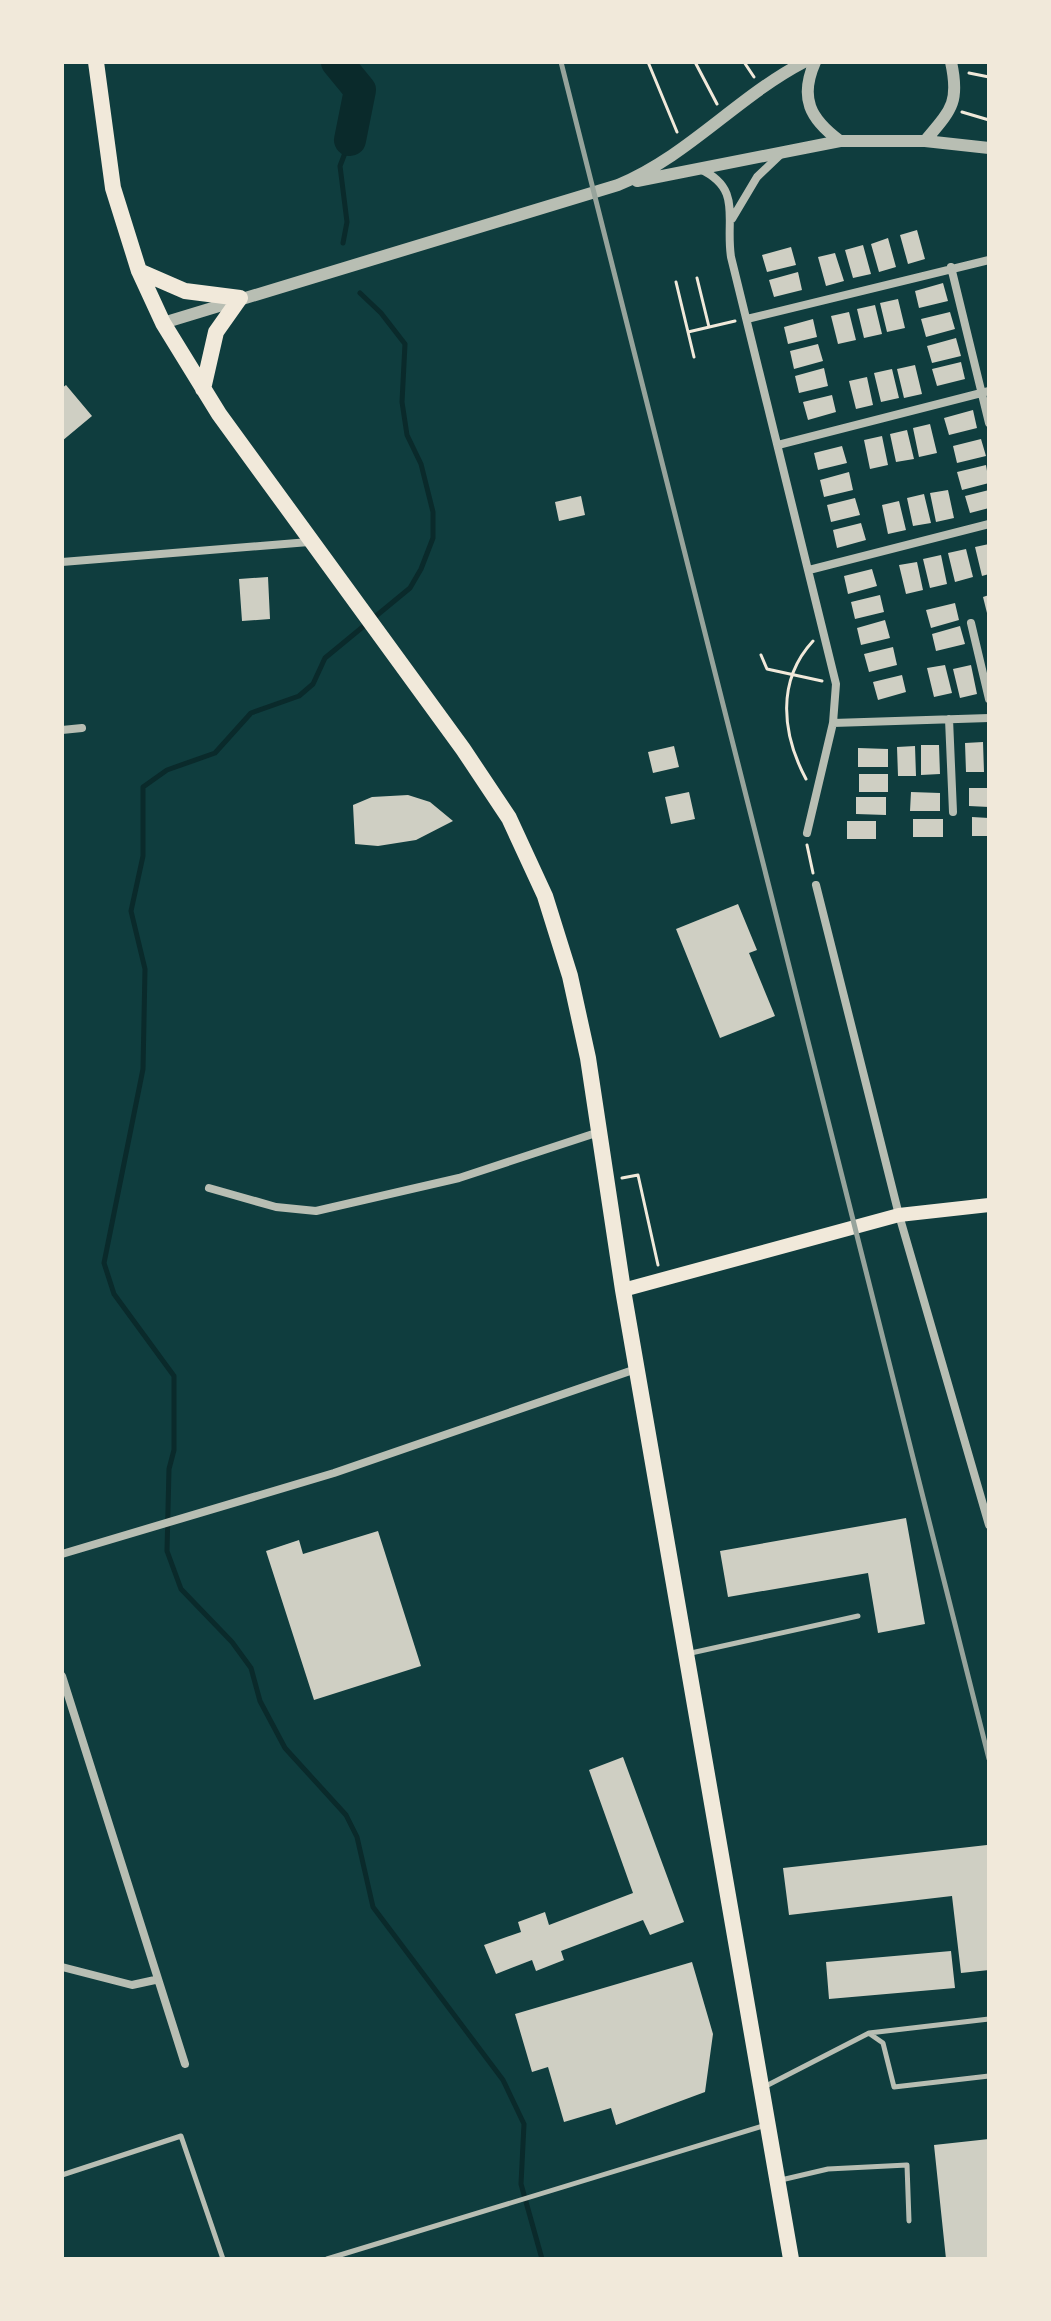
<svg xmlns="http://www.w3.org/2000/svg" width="1051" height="2321" viewBox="0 0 1051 2321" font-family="'Golos Text',sans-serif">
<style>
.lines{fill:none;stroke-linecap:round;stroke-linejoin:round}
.stream{stroke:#0a2a2b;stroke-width:5}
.river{stroke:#0a2a2b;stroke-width:32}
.building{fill:#cfcfc3}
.path{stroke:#f1e9da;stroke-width:3}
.service{stroke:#b8beb3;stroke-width:5}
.minor{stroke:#b8beb3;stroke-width:8}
.tertiary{stroke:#b8beb3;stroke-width:12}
.secondary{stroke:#f1e9da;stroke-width:14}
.primary{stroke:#f1e9da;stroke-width:16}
.rail{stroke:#97a49c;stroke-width:5}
</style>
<rect width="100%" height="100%" fill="#0f3d3e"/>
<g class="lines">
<path class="stream" d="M 343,243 L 347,222 L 340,166 L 350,140
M 360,293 L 381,313 L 405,344 L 402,402 L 407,435 L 421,464 L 433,512 L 433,538 L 421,569 L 410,588 L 325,658 L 313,684 L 299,696 L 251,713 L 215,753 L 167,770 L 143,787 L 143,856 L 131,911 L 145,969 L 143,1069 L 104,1263 L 114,1294 L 174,1376 L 174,1450 L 169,1469 L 167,1551 L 181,1589 L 232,1642 L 251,1668 L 260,1701 L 285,1748 L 346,1815 L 357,1837 L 373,1907 L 503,2080 L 524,2124 L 521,2184 L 542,2259"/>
<path class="river" d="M 337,62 L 360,90 L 350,140"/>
</g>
<path class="building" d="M 917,230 L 925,259 L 908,264 L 900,235 Z
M 888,238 L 896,267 L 879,272 L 871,244 Z
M 863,245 L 871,274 L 853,278 L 845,250 Z
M 791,247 L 796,265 L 767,272 L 762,255 Z
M 835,253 L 844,281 L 826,286 L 818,257 Z
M 798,272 L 802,290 L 774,297 L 769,280 Z
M 943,283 L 948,301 L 919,308 L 915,291 Z
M 898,299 L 905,328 L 887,332 L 880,303 Z
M 875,305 L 882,334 L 864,338 L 857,309 Z
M 849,312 L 856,340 L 838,344 L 831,316 Z
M 950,312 L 955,329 L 926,337 L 921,319 Z
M 813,319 L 817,337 L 788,344 L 784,327 Z
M 956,338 L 961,356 L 932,363 L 927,346 Z
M 818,344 L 823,361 L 794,369 L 790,351 Z
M 961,362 L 965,379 L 937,386 L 932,369 Z
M 915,365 L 922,394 L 904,398 L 897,369 Z
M 824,368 L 828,386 L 799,393 L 795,376 Z
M 892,369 L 899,398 L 881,402 L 874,373 Z
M 867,377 L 873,405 L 856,409 L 849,381 Z
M 66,385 L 92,416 L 62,441 L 62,388 Z
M 832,395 L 836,412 L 808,420 L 803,402 Z
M 973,410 L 977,428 L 949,435 L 944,418 Z
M 930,424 L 937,453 L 919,457 L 913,428 Z
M 907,430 L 914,459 L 896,462 L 890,434 Z
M 882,436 L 888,465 L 870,469 L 864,440 Z
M 981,439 L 986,456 L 957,463 L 953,446 Z
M 842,446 L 847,463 L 818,470 L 814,453 Z
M 986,465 L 989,483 L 962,490 L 957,472 Z
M 849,472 L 853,490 L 824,497 L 820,480 Z
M 948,490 L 954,518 L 936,522 L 930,493 Z
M 989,490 L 989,508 L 970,513 L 965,496 Z
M 924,494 L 931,523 L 913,526 L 907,498 Z
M 581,496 L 585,515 L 559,521 L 555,502 Z
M 855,498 L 860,515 L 831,522 L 827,505 Z
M 899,501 L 906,530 L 888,534 L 882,505 Z
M 861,523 L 866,540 L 837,548 L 833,530 Z
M 989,544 L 989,574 L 982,576 L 975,547 Z
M 966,549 L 973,577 L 955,582 L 948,553 Z
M 941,555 L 947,584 L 930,588 L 923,559 Z
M 917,562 L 923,590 L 906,594 L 899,565 Z
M 872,569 L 877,586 L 848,594 L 844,576 Z
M 268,577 L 270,619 L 242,621 L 239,579 Z
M 880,595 L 884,612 L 855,619 L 851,602 Z
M 989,595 L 989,617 L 988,617 L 983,597 Z
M 955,603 L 959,620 L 931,628 L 926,610 Z
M 885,620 L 890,638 L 861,645 L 857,628 Z
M 960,626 L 965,644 L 936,651 L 932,634 Z
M 893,647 L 897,665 L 869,672 L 864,654 Z
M 945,665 L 952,693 L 934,697 L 927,668 Z
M 971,665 L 977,694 L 960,698 L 953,669 Z
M 902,675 L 906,692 L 878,700 L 873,682 Z
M 983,742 L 984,772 L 966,772 L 965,743 Z
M 921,745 L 939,745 L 940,774 L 921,775 Z
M 674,746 L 679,767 L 653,773 L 648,752 Z
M 915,746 L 916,776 L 898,776 L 897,747 Z
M 858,748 L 888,749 L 888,767 L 858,767 Z
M 859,774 L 888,774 L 888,792 L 859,792 Z
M 969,788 L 989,788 L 989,807 L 969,806 Z
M 689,792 L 695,819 L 671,824 L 665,797 Z
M 911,792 L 940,793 L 940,811 L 910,811 Z
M 408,795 L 430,802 L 453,821 L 416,840 L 378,846 L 355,844 L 353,805 L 372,797 Z
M 856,797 L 886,797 L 886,815 L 856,814 Z
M 972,817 L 989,818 L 989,836 L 972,836 Z
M 913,819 L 943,819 L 943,837 L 913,837 Z
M 847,821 L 876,821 L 876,839 L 847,839 Z
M 738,904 L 757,950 L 749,953 L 775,1016 L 720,1038 L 676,929 Z
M 906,1518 L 925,1624 L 878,1633 L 868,1573 L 728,1597 L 720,1551 Z
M 378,1531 L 421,1666 L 314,1700 L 266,1551 L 299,1540 L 303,1554 Z
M 623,1757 L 684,1922 L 650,1935 L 643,1920 L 561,1951 L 564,1960 L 536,1971 L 532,1960 L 496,1974 L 484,1945 L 521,1932 L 518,1922 L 545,1912 L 549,1925 L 633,1893 L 589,1770 Z
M 987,1845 L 989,1970 L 961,1973 L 952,1896 L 789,1915 L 783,1868 Z
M 951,1951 L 955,1988 L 829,1999 L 826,1962 Z
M 692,1962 L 713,2034 L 705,2092 L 616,2125 L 611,2108 L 564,2122 L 548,2067 L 532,2072 L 515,2014 Z
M 989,2139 L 989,2259 L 946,2259 L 934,2145 Z"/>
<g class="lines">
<path class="path" d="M 648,62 L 677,132
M 695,62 L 717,104
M 744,62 L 754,77
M 969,73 L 989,77
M 962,112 L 989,120
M 697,278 L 709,327
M 676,282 L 694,357
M 688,332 L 735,321
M 761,655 L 767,669 L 822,681
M 806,779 C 782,734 776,681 813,641
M 807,845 L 813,873
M 622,1178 L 638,1175 L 658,1265"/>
<path class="service" d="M 691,1653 L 858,1616
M 870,2034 L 883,2043 L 894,2087 L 989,2076
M 764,2087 L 869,2033 L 989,2019
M 62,2175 L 181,2136 L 223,2259
M 781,2180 L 828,2169 L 907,2165 L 909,2221
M 327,2259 L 766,2125"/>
<path class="minor" d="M 700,169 C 743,189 725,218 731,257 L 836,684 L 833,723 L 807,833
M 732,219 L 757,177 L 781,154
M 951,267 L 989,423
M 747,319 L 989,260
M 778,445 L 989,391
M 62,562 L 309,542
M 809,570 L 989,524
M 971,623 L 989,699
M 949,719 L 953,812
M 833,723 L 989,718
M 62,730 L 82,728
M 816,885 L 899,1215 L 989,1525
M 209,1188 L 276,1207 L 316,1211 L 459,1178 L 599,1132
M 62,1554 L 334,1473 L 636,1369
M 62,1676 L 185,2064
M 62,1967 L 132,1985 L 155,1980"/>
<path class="tertiary" d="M 815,62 C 799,98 810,119 840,141
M 925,141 C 951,110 960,103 951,62
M 637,181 L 840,141 L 925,141 L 989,148
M 163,323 L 618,185 C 688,156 737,97 804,62"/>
<path class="secondary" d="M 623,1290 L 899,1215 L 989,1205"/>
<path class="primary" d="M 96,62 L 113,188 L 139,271 L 163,323 L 219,414 L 463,749 L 509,818 L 545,896 L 570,976 L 588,1058 L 623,1290 L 791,2259
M 139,271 L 185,291 L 240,298
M 203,389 L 216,332 L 240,298"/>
<path class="rail" d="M 561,62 L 989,1759"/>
</g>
<rect width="1051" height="2321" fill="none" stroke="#f1e9da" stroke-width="128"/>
</svg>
